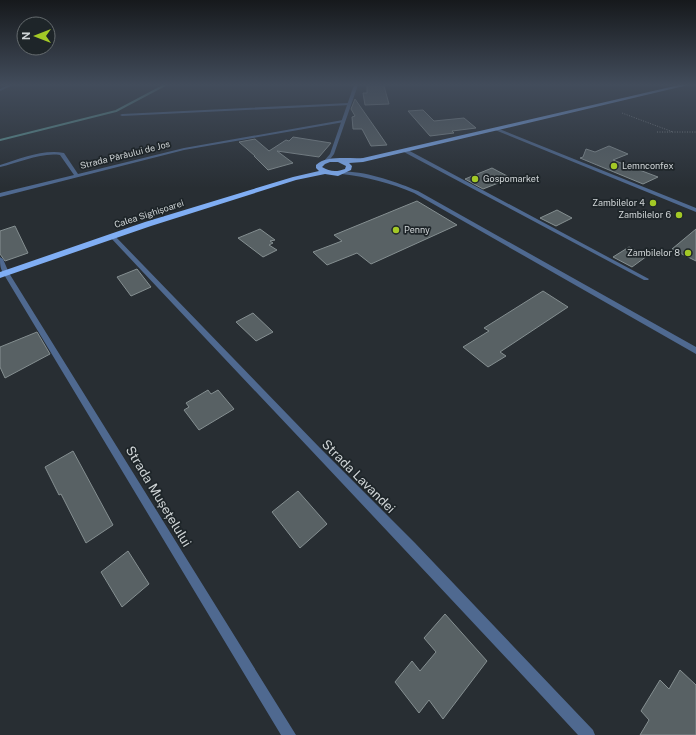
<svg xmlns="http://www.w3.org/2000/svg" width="696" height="735" viewBox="0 0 696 735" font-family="'Public Sans',sans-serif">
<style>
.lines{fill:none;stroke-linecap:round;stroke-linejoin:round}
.stream{stroke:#5e9896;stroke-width:2}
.building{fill:#586164;stroke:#858f91}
.path{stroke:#82878b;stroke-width:1;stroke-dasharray:1 1.5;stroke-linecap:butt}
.service{fill:#4f6990;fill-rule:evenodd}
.minor{fill:#4f6990;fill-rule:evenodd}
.tertiary{fill:#4f6990;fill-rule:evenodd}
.trunk{fill:#80aef4;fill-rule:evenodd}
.poi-dot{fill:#a3c926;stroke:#1e2529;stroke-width:1.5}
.labels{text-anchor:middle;stroke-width:3.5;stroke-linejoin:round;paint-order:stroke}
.far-street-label{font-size:9px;fill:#cfd4d6;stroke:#1e2529}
.far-poi-label{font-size:9px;fill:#cfd4d6;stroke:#1e2529;text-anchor:start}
.near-street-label{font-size:13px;fill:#cfd4d6;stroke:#1e2529}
</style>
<rect width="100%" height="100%" fill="#282e33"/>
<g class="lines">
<path class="stream" d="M 0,140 L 116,111 L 165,85"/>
</g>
<path class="building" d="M 367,86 L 384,86 L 389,104 L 365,105 L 363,93 L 367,93 Z
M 355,99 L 376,129 L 387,145 L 371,146 L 362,129 L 353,129 L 352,117 L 355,116 L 351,109 Z
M 423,110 L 434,121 L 464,118 L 476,128 L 452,131 L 454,133 L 430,136 L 408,111 Z
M 293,137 L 331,143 L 319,157 L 277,151 L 293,163 L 268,170 L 254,156 L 255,156 L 239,142 L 255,139 L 269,151 L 286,140 L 289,141 Z
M 609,146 L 628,154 L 613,160 L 658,177 L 643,184 L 580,158 L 583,157 L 586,149 L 595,152 Z
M 492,168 L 511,178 L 483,189 L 465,179 Z
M 417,201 L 457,225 L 371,264 L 357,253 L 327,265 L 313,252 L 342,241 L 334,235 Z
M 557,210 L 572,218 L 556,226 L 540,218 Z
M 15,226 L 28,253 L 5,261 L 0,254 L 0,231 Z
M 260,229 L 275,240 L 270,241 L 273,243 L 269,245 L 277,250 L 263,257 L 238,238 Z
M 696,229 L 696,261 L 672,249 Z
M 629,247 L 647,256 L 632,267 L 613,257 Z
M 137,269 L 151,287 L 131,296 L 117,277 Z
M 543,291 L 568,307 L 500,352 L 506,356 L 488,367 L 463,347 L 489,331 L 484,328 Z
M 253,313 L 273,332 L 256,341 L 236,322 Z
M 37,332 L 50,354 L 5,378 L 0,367 L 0,347 Z
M 208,390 L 211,394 L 218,390 L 234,409 L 199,430 L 184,410 L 189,407 L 186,403 Z
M 73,451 L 113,525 L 86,543 L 61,494 L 59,495 L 45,467 Z
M 298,491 L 327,524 L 300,548 L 272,512 Z
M 128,551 L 149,584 L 122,607 L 101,572 Z
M 445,614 L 487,661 L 443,719 L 429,700 L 419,713 L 395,682 L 412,661 L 420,671 L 436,652 L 424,638 Z
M 680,670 L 696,685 L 696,735 L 640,735 L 649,720 L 641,711 L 660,680 L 669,689 Z"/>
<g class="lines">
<path class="path" d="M 622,113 L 673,132
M 657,132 L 696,132"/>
<path class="service" d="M 402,149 L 406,149 L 649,279 L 648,280 L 644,280 L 402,151 Z
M 0,257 L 3,259 L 9,273 L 8,274 L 4,274 C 0,269 0,264 0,257 Z"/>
<path class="minor" d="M 8,85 L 13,85 L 0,91 L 0,89 Z
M 349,103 L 350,105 L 122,116 L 120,115 L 122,114 Z
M 343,120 L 344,122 L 184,150 L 0,197 L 0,193 L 74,175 L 60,155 C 42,152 18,163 0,167 L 0,165 C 20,159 43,149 64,153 L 78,174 L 184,148 Z
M 495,128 L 497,128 L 696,208 L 696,212 L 495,130 Z
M 340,172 C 364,170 396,182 418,191 L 696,347 L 696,354 L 414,193 C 391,183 367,177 342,174 L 340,174 Z
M 112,234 L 114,235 L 320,448 L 415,543 L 593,730 L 595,735 L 578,735 C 423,568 266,403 110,237 L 109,236 Z
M 6,271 L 9,273 L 296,735 L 281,735 L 3,273 Z"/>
<path class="tertiary" d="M 354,85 L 358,85 L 334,154 L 328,162 L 324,162 L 324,161 L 330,154 Z"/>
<path class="trunk" d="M 679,85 L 688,85 L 363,162 L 349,163 L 352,166 L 351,170 L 338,176 L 325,174 L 296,180 L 151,226 L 0,278 L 0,272 L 145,222 L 293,177 L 319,171 L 316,168 L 316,165 C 326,155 349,159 363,158 ZM 330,162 L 338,162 L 346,166 L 345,169 C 337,172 330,172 322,167 L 325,164 Z"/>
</g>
<linearGradient id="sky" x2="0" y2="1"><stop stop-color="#16191c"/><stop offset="0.45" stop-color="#424c5b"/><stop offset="1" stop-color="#424c5b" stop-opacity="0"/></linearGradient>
<rect width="696" height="188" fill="url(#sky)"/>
<g class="poi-dot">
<circle cx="614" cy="166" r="4"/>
<circle cx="475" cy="179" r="4"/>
<circle cx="653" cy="203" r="4"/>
<circle cx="679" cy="215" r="4"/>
<circle cx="396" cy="230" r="4"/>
<circle cx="688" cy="253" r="4"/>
</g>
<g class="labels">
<g class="far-street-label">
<text transform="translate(125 155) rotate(-14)" y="3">Strada Pârâului de Jos</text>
<text transform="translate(149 214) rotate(-18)" y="3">Calea Sighișoarei</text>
</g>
<g class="far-poi-label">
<text x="622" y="169">Lemnconfex</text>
<text x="483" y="182">Gospomarket</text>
<text x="645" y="206" text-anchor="end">Zambilelor 4</text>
<text x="671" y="218" text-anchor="end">Zambilelor 6</text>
<text x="404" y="233">Penny</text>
<text x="680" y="256" text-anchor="end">Zambilelor 8</text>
</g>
<g class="near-street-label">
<text transform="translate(359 476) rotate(45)" y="5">Strada Lavandei</text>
<text transform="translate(159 496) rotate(59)" y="5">Strada Mușețelului</text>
</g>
</g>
<g transform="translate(36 36) rotate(270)"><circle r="19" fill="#1e2529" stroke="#656b6e"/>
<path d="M0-3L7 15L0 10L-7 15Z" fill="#a3c926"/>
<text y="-6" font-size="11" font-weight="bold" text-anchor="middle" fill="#cfd4d6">N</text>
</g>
</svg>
